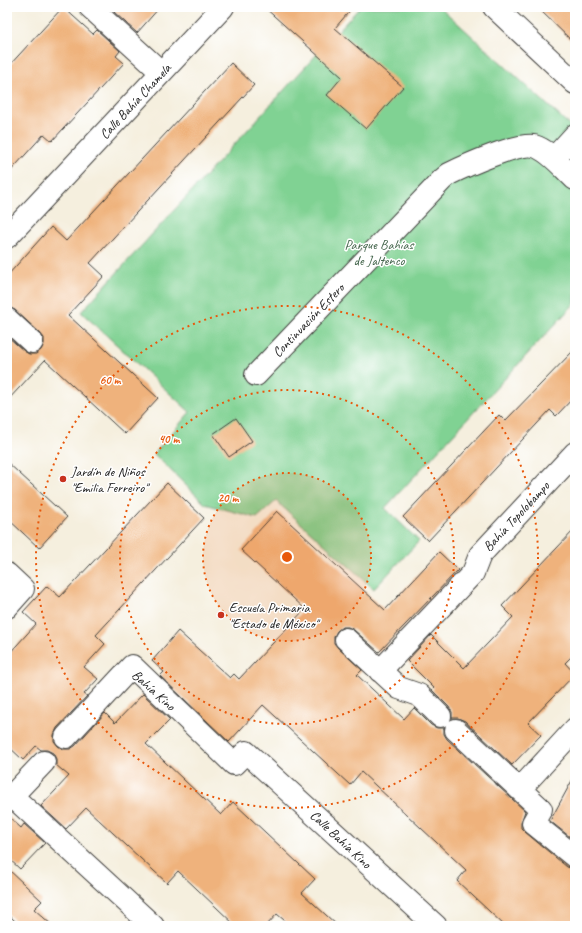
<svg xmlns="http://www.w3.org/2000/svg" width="582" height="933" viewBox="0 0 582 933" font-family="Caveat,sans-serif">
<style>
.green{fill:#80d293;stroke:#4e7758}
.building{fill:#efb27c}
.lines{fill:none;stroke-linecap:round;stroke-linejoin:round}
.minor-casing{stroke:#3d3c39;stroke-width:24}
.minor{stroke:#fff;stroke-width:22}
.ring{fill:none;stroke:#e8590c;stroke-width:2;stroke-dasharray:2 4}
.poi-dot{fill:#c8321e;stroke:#fff;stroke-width:1.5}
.labels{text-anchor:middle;stroke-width:3;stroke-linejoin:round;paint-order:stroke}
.street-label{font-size:14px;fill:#1c1c1c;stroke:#fff}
.park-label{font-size:14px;fill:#44654c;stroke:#fff}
.poi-label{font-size:14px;fill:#1c1c1c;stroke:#fff;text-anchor:start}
.centre{fill:#e8590c;stroke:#fff;stroke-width:2}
.ring-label{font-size:12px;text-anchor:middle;font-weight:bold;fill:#e8590c;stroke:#fff;stroke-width:3;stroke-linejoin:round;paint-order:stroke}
</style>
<rect width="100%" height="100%" fill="#fff"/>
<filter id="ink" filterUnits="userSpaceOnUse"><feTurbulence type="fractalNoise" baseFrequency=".025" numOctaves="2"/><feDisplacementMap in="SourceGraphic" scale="8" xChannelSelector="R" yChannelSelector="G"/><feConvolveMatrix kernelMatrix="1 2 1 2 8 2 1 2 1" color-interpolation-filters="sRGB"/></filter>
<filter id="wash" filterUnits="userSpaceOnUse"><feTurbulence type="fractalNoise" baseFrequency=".012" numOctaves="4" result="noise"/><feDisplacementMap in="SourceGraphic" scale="16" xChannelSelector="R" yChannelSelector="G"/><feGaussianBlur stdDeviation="0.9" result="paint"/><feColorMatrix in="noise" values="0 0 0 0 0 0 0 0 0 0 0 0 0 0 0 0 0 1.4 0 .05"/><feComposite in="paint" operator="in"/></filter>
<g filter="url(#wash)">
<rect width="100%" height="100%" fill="#f5efde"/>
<path class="green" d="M 360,7 L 440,7 L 575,130 L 575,303 L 385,508 L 419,541 L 374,589 L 276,501 L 257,518 L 205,504 L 154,454 L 190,412 L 81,312 Z"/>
<g id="blocks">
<path class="building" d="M 63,7 L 93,34 L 97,30 L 120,51 L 116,56 L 124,63 L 52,141 L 44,134 L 7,175 L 7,68 Z
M 118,7 L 160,7 L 137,33 L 114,12 Z
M 264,7 L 353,7 L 335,28 L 403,87 L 366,129 L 327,95 L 342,77 Z
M 537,7 L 575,7 L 575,44 Z
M 231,63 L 254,85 L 90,263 L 104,276 L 68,315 L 158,398 L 125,434 L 45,360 L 7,401 L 7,336 L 24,351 L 29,354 L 36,354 L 41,350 L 44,344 L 44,338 L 40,333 L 15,310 L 7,307 L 7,276 L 51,227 L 66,241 Z
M 575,349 L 575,396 L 556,416 L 550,410 L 428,541 L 403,517 L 499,415 L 505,421 Z
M 236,418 L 252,441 L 229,457 L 213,434 Z
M 7,462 L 67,517 L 39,548 L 7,518 Z
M 167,483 L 204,518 L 96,635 L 105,644 L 84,667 L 98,679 L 84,694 L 87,696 L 57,728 L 54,735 L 54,741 L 58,746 L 63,749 L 70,749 L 75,746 L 105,713 L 115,723 L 143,694 L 170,720 L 146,744 L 221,815 L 233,802 L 315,879 L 302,893 L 338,926 L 291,926 L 277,914 L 266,926 L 236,926 L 178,871 L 167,883 L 86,808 L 66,829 L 41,806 L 69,776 L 56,765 L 56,759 L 53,753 L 47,750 L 41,750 L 36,746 L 23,760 L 7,745 L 7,656 L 36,624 L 23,612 L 47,586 L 60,597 Z
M 277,511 L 385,610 L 439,552 L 458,570 L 379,652 L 354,630 L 348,627 L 342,627 L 337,631 L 334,637 L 334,643 L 338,648 L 362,670 L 357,675 L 404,719 L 414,708 L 431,725 L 437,728 L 444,728 L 444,734 L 447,739 L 525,811 L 521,823 L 521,828 L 525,832 L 567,867 L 575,869 L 575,926 L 505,926 L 457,881 L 466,870 L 361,772 L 350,785 L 263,705 L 229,742 L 160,676 L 164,672 L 152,661 L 178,631 L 230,678 L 234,674 L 239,679 L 305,609 L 241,550 Z
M 575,529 L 575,653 L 565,663 L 575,674 L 528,723 L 541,735 L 512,765 L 465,721 L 458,718 L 452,718 L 452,712 L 449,707 L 432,690 L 434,688 L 407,661 L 431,635 L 464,668 L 513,617 L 502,606 Z
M 575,775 L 575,841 L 550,821 Z
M 7,815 L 21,828 L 24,824 L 45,843 L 20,869 L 7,857 Z
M 7,868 L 42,901 L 34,909 L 53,926 L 20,926 L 7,913 Z"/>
</g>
</g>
<g filter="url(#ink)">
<use href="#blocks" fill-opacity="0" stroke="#3d3c39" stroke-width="1"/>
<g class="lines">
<defs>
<path id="minor" d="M 90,7 L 161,72
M 494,7 L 575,83
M 554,158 L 575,135
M 7,237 L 223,7
M 7,319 L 32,342
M 256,375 L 442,180 L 449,174 C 465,166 519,142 534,146 C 549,150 564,169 575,179
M 7,574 L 23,589 L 7,607
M 346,639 L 399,688 L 419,695 L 440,716
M 380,671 L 473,573 L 480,555 L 575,453
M 456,730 L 541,809 L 533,823 L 575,857
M 66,737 L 132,666 L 234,764 L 246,752 L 436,926
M 520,789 L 575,729
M 12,796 L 153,926
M 7,801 L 44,762"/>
</defs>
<use href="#minor" class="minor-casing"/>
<use href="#minor" class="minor"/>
</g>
</g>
<circle cx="287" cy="557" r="84" fill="#e8590c" fill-opacity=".12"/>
<g class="ring">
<circle cx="287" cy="557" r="84"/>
<circle cx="287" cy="557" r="167"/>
<circle cx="287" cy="557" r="251"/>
</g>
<g class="poi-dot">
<circle cx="63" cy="479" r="4"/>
<circle cx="221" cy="615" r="4"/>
</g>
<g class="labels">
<g class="street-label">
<text transform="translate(135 101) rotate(-47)" y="5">Calle Bahía Chamela</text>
<text transform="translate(308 320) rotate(-46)" y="5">Continuación Estero</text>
<text transform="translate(516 516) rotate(-47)" y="5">Bahía Topolobampo</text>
<text transform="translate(154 690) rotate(42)" y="5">Bahía Kino</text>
<text transform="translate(341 839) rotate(43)" y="5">Calle Bahía Kino</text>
</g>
<g class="park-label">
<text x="379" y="249">Parque Bahías<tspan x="379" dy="16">de Jaltenco</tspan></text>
</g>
<g class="poi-label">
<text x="71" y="476">Jardín de Niños<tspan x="71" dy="16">"Emilia Ferreiro"</tspan></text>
<text x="229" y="612">Escuela Primaria<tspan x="229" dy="16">"Estado de México"</tspan></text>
</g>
</g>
<circle cx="287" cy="557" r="6" class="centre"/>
<g class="ring-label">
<text x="110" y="384">60 m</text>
<text x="169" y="443">40 m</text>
<text x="228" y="502">20 m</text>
</g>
<rect width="582" height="933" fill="none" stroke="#fff" stroke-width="24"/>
</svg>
